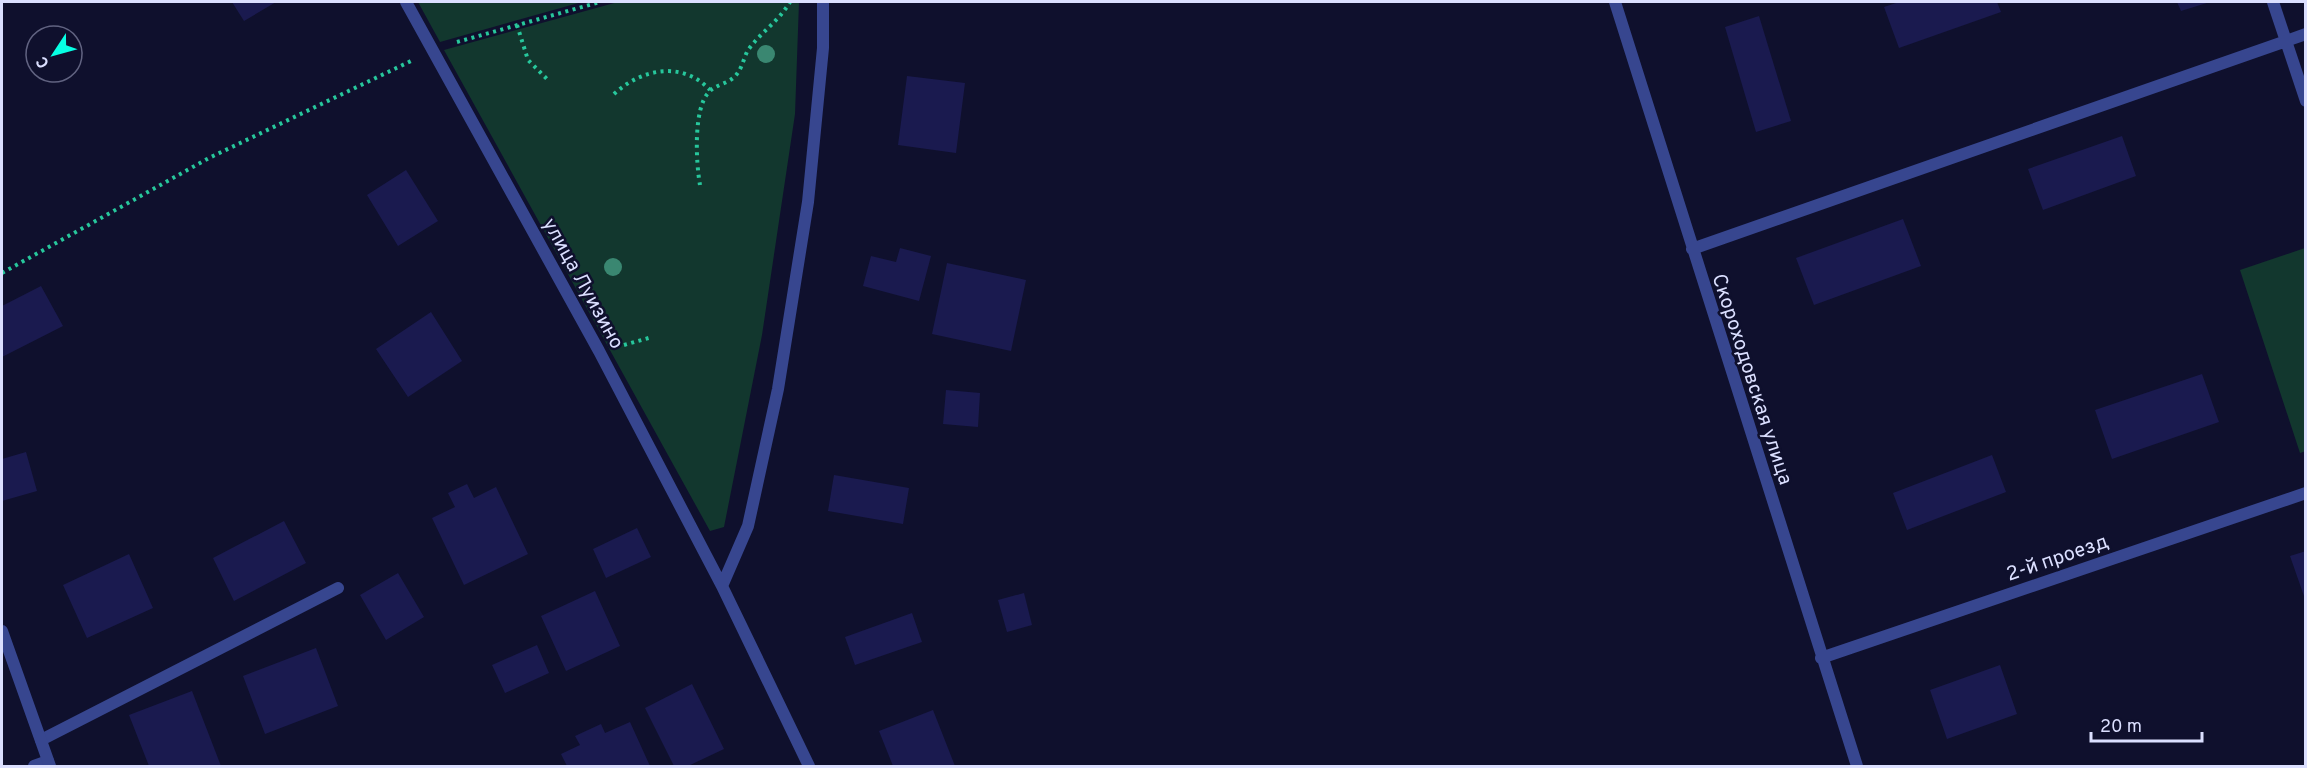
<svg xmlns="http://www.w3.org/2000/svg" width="2307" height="768" viewBox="0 0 2307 768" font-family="Overpass,sans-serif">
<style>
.green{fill:#12372e}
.building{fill:#1a1a4f}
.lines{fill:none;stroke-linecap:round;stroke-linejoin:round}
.path{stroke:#27c79c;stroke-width:4;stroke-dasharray:3 4.5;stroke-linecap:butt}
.lane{stroke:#37468f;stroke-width:12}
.street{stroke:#37468f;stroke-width:12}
.tree{fill:#3a8771}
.labels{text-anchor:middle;stroke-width:5;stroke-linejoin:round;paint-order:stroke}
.street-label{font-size:20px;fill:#dbdfff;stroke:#0f102d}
</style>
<rect width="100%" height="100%" fill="#0f102d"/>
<path class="green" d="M 418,2 L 582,2 L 440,42 Z
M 618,2 L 799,2 L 795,114 L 762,335 L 724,527 L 710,531 L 444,50 Z
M 2305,248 L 2306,451 L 2300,453 L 2240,270 Z"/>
<path class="building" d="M 232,2 L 276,2 L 244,21 Z
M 1899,2 L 1997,2 L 2001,12 L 1899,48 L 1884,7 Z
M 2177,2 L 2210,2 L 2181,11 Z
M 1759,16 L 1791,121 L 1756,132 L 1725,27 Z
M 907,76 L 965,83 L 956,153 L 898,145 Z
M 2122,136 L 2136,176 L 2043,210 L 2028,169 Z
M 406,170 L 438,221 L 398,246 L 367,195 Z
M 1903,219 L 1921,266 L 1814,305 L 1796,258 Z
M 900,248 L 931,256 L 919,301 L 863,286 L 871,256 L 896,262 Z
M 947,263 L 1026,280 L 1011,351 L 932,334 Z
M 41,286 L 63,326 L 2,357 L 2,306 Z
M 431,312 L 462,361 L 408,397 L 376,349 Z
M 2202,374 L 2219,422 L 2112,459 L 2095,410 Z
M 946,390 L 980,393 L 978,427 L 943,424 Z
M 26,452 L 37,491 L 2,501 L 2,459 Z
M 1992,455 L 2006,492 L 1907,530 L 1893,493 Z
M 834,475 L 909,488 L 903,524 L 828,511 Z
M 467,484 L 474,498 L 496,487 L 528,554 L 464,585 L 432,518 L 455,507 L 448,493 Z
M 284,521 L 306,563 L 234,601 L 213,558 Z
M 637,528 L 651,557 L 606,578 L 593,549 Z
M 2306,551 L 2306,599 L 2305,599 L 2290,556 Z
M 129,554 L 153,608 L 87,638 L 63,585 Z
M 398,573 L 424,617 L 386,640 L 360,595 Z
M 595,591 L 620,646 L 566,671 L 541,616 Z
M 1024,593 L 1032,625 L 1007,632 L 998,600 Z
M 912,613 L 922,642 L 855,665 L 845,637 Z
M 537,645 L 549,673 L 505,693 L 492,665 Z
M 316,648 L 338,706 L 265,734 L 243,676 Z
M 2000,665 L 2017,714 L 1947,739 L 1930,690 Z
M 692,684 L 724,749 L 688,766 L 674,766 L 645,708 Z
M 192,691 L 221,766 L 149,766 L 129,715 Z
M 933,710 L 955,766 L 893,766 L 879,731 Z
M 630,722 L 650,766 L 567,766 L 561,754 L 580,745 L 575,736 L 601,724 L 605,733 Z"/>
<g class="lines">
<path class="path" d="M 517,25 L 528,60 L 549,81
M 457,42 L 600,2
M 614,94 C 641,69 682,60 710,90
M 700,185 C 696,163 693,108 709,92 C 715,85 726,84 733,78 C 742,71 743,59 748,50 C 761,32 778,22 790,2
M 2,273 L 209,158 L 411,61
M 624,345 L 652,337"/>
<path class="lane" d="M 41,740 L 338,588
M 34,766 L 48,761"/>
<path class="street" d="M 406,2 L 599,351 L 722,586 L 809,766
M 1615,2 L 1857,766
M 2273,2 L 2306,101
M 1692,249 L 2306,34
M 722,586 L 748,526 L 778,389 L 808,202 L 823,48 L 823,2
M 2,631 L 50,766
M 1821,658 L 2306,493"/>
</g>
<g class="tree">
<circle cx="766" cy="54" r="9"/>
<circle cx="613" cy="267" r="9"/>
</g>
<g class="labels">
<g class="street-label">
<text transform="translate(584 283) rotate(61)" y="7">улица Луизино</text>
<text transform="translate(1753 379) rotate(72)" y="7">Скороходовская улица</text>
<text transform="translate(2057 557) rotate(-19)" y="7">2-й проезд</text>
</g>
</g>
<rect width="2307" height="768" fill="none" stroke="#dbdfff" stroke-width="6"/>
<g transform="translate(54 54) rotate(234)"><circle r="28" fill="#0f102d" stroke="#616381" stroke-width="1.5"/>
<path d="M0-4.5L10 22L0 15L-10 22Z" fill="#07ffe4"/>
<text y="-9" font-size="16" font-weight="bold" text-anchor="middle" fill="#dbdfff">С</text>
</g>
<path d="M2091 732v9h111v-9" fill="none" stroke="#dbdfff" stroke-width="3"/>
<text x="2100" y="732" font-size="18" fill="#dbdfff" stroke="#0f102d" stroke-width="4.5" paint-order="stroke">20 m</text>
</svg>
